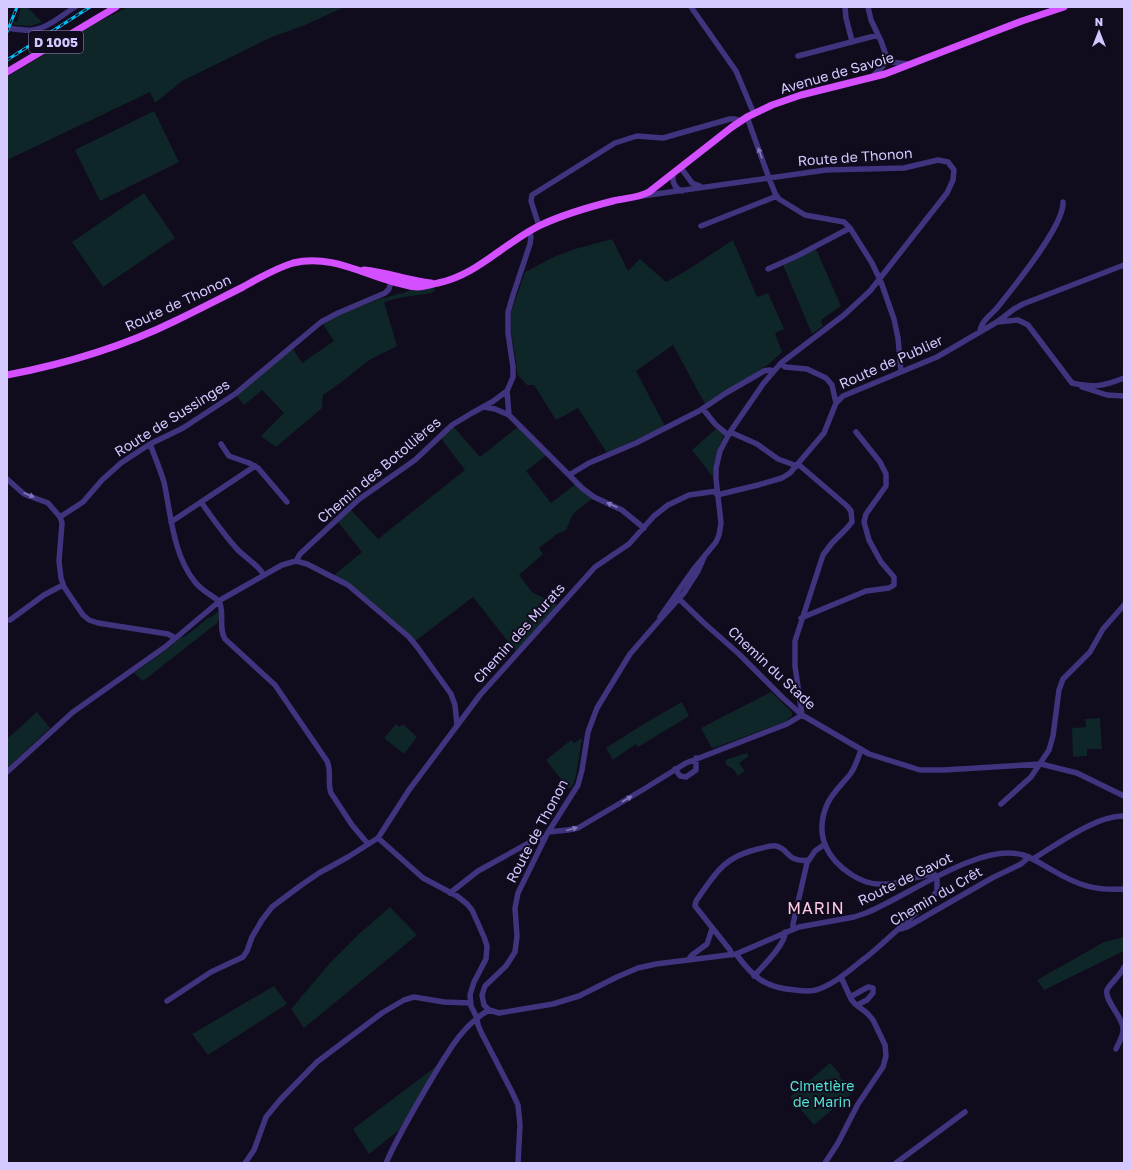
<svg xmlns="http://www.w3.org/2000/svg" width="1131" height="1170" viewBox="0 0 1131 1170" font-family="'Golos Text',sans-serif">
<style>
.green{fill:#0e2628}
.lines{fill:none;stroke-linecap:round;stroke-linejoin:round}
.minor{stroke:#40347f;stroke-width:5.5}
.major{stroke:#d34fff;stroke-width:7}
.rail-casing{stroke:#00bdf3;stroke-width:3}
.rail{stroke:#110b1e;stroke-width:1.5;stroke-dasharray:4.5;stroke-linecap:butt}
.oneway{fill:#8377b9}
.labels{text-anchor:middle;stroke-width:4;stroke-linejoin:round;paint-order:stroke}
.shield{fill:#110b1e;stroke:#9a8fbc;stroke-width:1}
.shield-label{font-size:13px;font-weight:bold;fill:#d5c8ff}
.street-label{font-size:14px;fill:#d5c8ff;stroke:#110b1e}
.park-label{font-size:14px;fill:#51e2d0;stroke:#110b1e}
.quarter-label{font-size:16px;letter-spacing:1px;fill:#ffcae5;stroke:#110b1e}
</style>
<rect width="100%" height="100%" fill="#110b1e"/>
<path class="green" d="M 21,7 L 27,7 L 42,22 L 31,26 L 13,25 L 14,21 L 17,22 Z
M 128,7 L 344,7 L 305,25 L 272,37 L 182,81 L 155,103 L 150,92 L 7,160 L 7,77 L 92,25 Z
M 154,111 L 179,162 L 100,201 L 75,150 Z
M 144,193 L 175,238 L 103,287 L 72,242 Z
M 612,239 L 628,271 L 640,259 L 666,282 L 689,269 L 733,240 L 757,297 L 768,293 L 784,329 L 775,333 L 782,352 L 769,364 L 705,404 L 673,345 L 636,371 L 665,426 L 607,453 L 578,408 L 556,420 L 534,385 L 527,385 L 517,374 C 517,353 508,333 511,312 L 525,272 L 556,256 L 575,249 Z
M 816,249 L 841,306 L 821,320 L 823,326 L 812,334 L 783,265 Z
M 432,287 L 434,288 L 435,290 L 432,293 L 398,298 L 384,302 L 397,346 L 369,360 L 343,381 L 323,395 L 322,408 L 276,447 L 261,436 L 284,413 L 262,390 L 244,405 L 235,394 L 292,347 L 302,363 L 334,341 L 323,324 L 344,313 L 382,298 L 385,298 L 401,293 L 402,294 L 412,289 Z
M 452,425 L 480,457 L 519,426 L 548,454 L 526,471 L 551,503 L 577,483 L 594,497 L 573,514 L 566,530 L 557,534 L 539,548 L 543,554 L 519,575 L 532,592 L 559,606 L 517,653 L 473,597 L 414,642 L 333,576 L 362,552 L 338,522 L 351,510 L 378,539 L 465,470 L 440,437 Z
M 717,428 L 724,435 C 718,450 712,461 713,477 L 692,450 Z
M 219,611 L 219,618 L 217,623 L 143,681 L 134,673 L 169,648 L 180,638 L 186,636 L 209,617 L 210,618 Z
M 771,692 L 792,712 L 792,716 L 787,720 L 787,721 L 714,748 L 711,747 L 701,728 Z
M 682,702 L 689,716 L 638,747 L 636,744 L 613,760 L 606,748 L 642,725 Z
M 37,712 L 50,728 L 7,768 L 7,739 Z
M 1100,718 L 1102,749 L 1087,749 L 1087,756 L 1073,757 L 1072,728 L 1086,727 L 1085,719 Z
M 396,724 L 399,727 L 402,725 L 404,725 L 417,737 L 404,754 L 384,738 Z
M 582,738 L 576,776 L 572,787 L 568,788 L 546,760 L 571,740 L 574,743 Z
M 747,753 L 749,756 L 739,763 L 745,771 L 738,776 L 733,769 L 726,765 L 725,761 L 728,759 Z
M 390,907 L 417,935 L 304,1028 L 291,1009 L 330,963 L 359,934 Z
M 1124,937 L 1124,951 L 1044,990 L 1037,980 L 1104,942 Z
M 274,986 L 287,1004 L 208,1055 L 192,1034 Z
M 830,1063 L 840,1074 L 839,1077 L 842,1080 L 844,1080 L 854,1091 L 814,1125 L 790,1097 Z
M 438,1065 L 399,1130 L 369,1154 L 353,1129 Z"/>
<g class="lines">
<path class="minor" d="M 691,7 L 736,71 L 754,114
M 845,7 L 846,18 L 852,41
M 868,7 L 871,20 L 881,41 L 887,58 L 891,62 L 908,64
M 7,28 C 15,29 24,31 33,30 C 48,28 62,15 75,7
M 798,56 L 878,35
M 872,77 L 883,66 L 887,58
M 747,117 L 770,181 L 775,193 L 779,199 L 805,215 L 844,222 L 850,228 L 872,263 L 881,282 L 894,319 L 898,338 L 901,372
M 681,168 L 692,183 L 700,186
M 673,174 C 672,182 674,188 682,191
M 642,196 L 826,170 L 904,168 L 938,160 L 948,162 L 954,170 L 953,180 L 947,193 L 870,291 L 844,315 L 781,363 L 763,384 L 730,432 L 720,451 L 716,468 L 716,479 L 721,523 L 719,535 L 716,542 L 693,570 L 660,617
M 539,226 L 531,201 L 532,195 L 615,143 L 637,136 L 663,138 L 730,119 L 734,119 L 741,121
M 701,226 L 777,196
M 529,231 L 531,237 L 530,244 L 513,295 L 508,312 L 508,333 L 513,367 L 513,377 L 507,391 L 509,415 L 582,488 L 594,497 L 622,510 L 644,528
M 768,269 L 797,256 L 850,228
M 997,322 L 1018,320 L 1028,325 L 1072,383 C 1094,388 1104,386 1124,378
M 980,332 C 980,322 991,315 997,308 C 1012,289 1065,225 1063,202
M 781,363 L 785,367 L 807,369 L 826,378 L 832,385 L 836,403
M 1082,387 L 1107,395 L 1124,396
M 484,407 L 495,409 L 509,415
M 703,409 L 715,424 L 728,435
M 730,432 L 757,444 L 778,459 L 797,466
M 150,444 C 155,457 160,469 164,482 C 171,515 173,555 195,582 C 201,590 211,595 219,601
M 221,444 L 229,456 L 249,463 L 258,468 L 287,502
M 798,464 L 847,506 L 851,511 L 852,522 L 847,528 L 832,543 L 823,555 L 795,641 L 795,666 L 802,715
M 569,475 L 589,463 L 636,443 L 699,411 L 726,393 L 764,371 L 769,370 L 774,371
M 7,479 L 24,494 L 48,503 L 60,517 L 62,523 L 59,561 L 61,578 L 64,587 L 83,615 L 89,620 L 98,623 L 168,634 L 175,638
M 717,495 L 758,485 L 782,478 L 790,473 L 824,433 L 836,403 L 843,396 L 937,357 L 997,322 L 1014,309 L 1023,304 L 1124,265
M 201,502 C 213,519 224,535 238,550 C 246,558 258,565 263,574
M 60,517 L 83,502 L 102,480 L 121,463 L 150,444 L 183,428 L 235,394 L 321,322 L 338,313 L 385,293 L 389,289 L 392,278
M 171,522 L 255,466
M 705,555 L 698,571 L 684,593 L 657,623 L 630,654 L 597,708 L 588,732 L 582,770 L 578,785 L 547,834 L 518,893 L 515,908 L 517,936 L 515,952 L 506,966 L 485,986 L 482,995 L 484,1005 L 489,1010 L 499,1013 L 553,1004 L 579,996 L 617,977 L 638,968 L 656,964 L 736,954 L 799,927 L 854,917 L 866,913 C 906,897 980,842 1023,855 C 1033,858 1043,865 1052,870 C 1077,885 1095,891 1124,889
M 296,561 L 300,554 L 358,500 L 415,460 L 452,425 L 472,413 L 492,402 L 507,391
M 677,597 L 704,623 L 739,654 L 783,698 L 802,715 L 869,754 L 920,770 L 944,770 L 1041,764 L 1077,773 L 1124,796
M 219,601 C 225,613 218,628 225,639 L 275,685 L 327,761 C 332,772 327,782 331,793 L 352,825 L 368,844
M 801,618 L 866,591 L 889,588 L 894,585 L 894,577 L 881,562 L 869,540 L 864,522 L 866,514 L 886,486 L 886,474 L 880,462 L 856,432
M 10,620 L 44,595 L 63,585
M 861,750 C 858,757 856,766 851,773 C 843,784 831,793 826,807 C 815,836 827,859 852,875 C 860,880 868,884 878,884 C 897,886 913,877 932,874 L 934,874 L 937,877
M 675,769 L 680,776 L 686,777 L 696,770 L 696,758
M 7,772 L 73,712 L 165,647 L 222,599 L 282,565 L 296,561 L 307,564 L 348,585 L 409,637 L 418,648 L 451,694 L 455,705 L 457,725
M 1001,804 L 1031,777 L 1049,750 L 1053,736 L 1059,690 L 1063,679 L 1090,652 L 1103,629 L 1124,605
M 548,832 L 568,830 L 578,828 L 644,789 L 686,763 L 787,724 L 802,715
M 378,838 L 423,878 L 457,896 L 467,904 L 472,910 L 484,937 L 487,946 L 486,959 L 474,982 L 470,995 L 471,1006 L 477,1018 L 478,1025 L 481,1032 L 512,1092 L 518,1105 L 520,1125 L 518,1163
M 1033,859 C 1056,845 1097,815 1124,816
M 450,893 L 478,871 L 536,839 L 540,838 L 545,838
M 793,929 L 793,924 L 807,863 L 815,851 L 825,844
M 901,929 L 907,927 L 992,878 L 1021,864 L 1029,857
M 736,954 C 753,977 765,988 795,990 C 802,991 809,992 816,990 C 836,984 853,967 869,955 C 889,938 908,920 928,902 L 937,891 L 937,877
M 732,955 L 730,950 L 695,906 L 696,901 C 715,874 723,857 758,849 C 763,848 771,845 776,846 C 790,849 786,863 809,860
M 688,960 L 692,955 L 707,944 L 712,929
M 754,976 C 762,967 786,944 785,932
M 850,997 L 868,987 L 873,988 L 873,993 L 867,1000 L 857,1005
M 167,1001 L 211,972 L 243,957 L 247,951 L 252,937 L 262,920 L 272,907 L 300,886 L 319,873 L 348,857 L 378,838 L 409,790 L 480,695 L 595,567 L 629,544 L 654,516 L 668,505 L 689,495 L 717,491
M 1116,1049 C 1119,1042 1124,1035 1123,1028 C 1122,1016 1104,1000 1107,990 C 1109,985 1120,976 1124,967
M 245,1163 L 254,1150 L 266,1117 L 280,1100 L 317,1062 L 382,1013 L 404,1000 L 414,997 L 444,1002 L 470,1003
M 386,1163 C 399,1134 415,1107 431,1080 C 447,1054 461,1026 489,1010
M 825,1163 L 838,1143 L 858,1104 L 883,1067 L 886,1056 L 885,1045 L 873,1020 L 867,1013 L 855,1004 L 851,999 L 841,977
M 896,1163 L 965,1112"/>
<path class="major" d="M 7,72 L 116,7
M 364,270 C 387,272 408,281 431,283
M 7,375 C 65,364 122,347 175,321 C 198,310 221,298 243,287 C 259,278 276,268 293,263 C 329,254 361,273 394,282 C 402,284 410,287 418,287 C 425,287 432,284 438,283 C 478,275 507,240 543,224 C 565,214 589,207 613,201 C 625,198 638,198 649,192 L 732,127 L 747,117 L 772,105 L 801,95 L 885,74 L 1022,21 L 1064,7"/>
<defs>
<path id="rail" d="M 7,32 L 17,7
M 7,60 L 90,7"/>
</defs>
<use href="#rail" class="rail-casing"/>
<use href="#rail" class="rail"/>
</g>
<defs><path id="oneway-solid" d="M-6-.8H1V-3.2L6.5 0L1 3.2V.8H-6Z"/></defs>
<g class="oneway">
<use href="#oneway-solid" transform="translate(760 153) rotate(-110)"/>
<use href="#oneway-solid" transform="translate(29 495) rotate(23)"/>
<use href="#oneway-solid" transform="translate(612 505) rotate(-155)"/>
<use href="#oneway-solid" transform="translate(627 799) rotate(-30)"/>
<use href="#oneway-solid" transform="translate(572 829) rotate(-15)"/>
</g>
<g class="labels">
<rect class="shield" x="29" y="31" width="54" height="22" rx="3"/>
<g class="shield-label">
<text x="56" y="47">D 1005</text>
</g>
<g class="street-label">
<text transform="translate(837 73) rotate(-16)" y="5">Avenue de Savoie</text>
<text transform="translate(855 157) rotate(-4)" y="5">Route de Thonon</text>
<text transform="translate(178 303) rotate(-25)" y="5">Route de Thonon</text>
<text transform="translate(891 362) rotate(-24)" y="5">Route de Publier</text>
<text transform="translate(172 418) rotate(-32)" y="5">Route de Sussinges</text>
<text transform="translate(379 470) rotate(-40)" y="5">Chemin des Botollières</text>
<text transform="translate(519 633) rotate(-48)" y="5">Chemin des Murats</text>
<text transform="translate(772 668) rotate(43)" y="5">Chemin du Stade</text>
<text transform="translate(537 831) rotate(-62)" y="5">Route de Thonon</text>
<text transform="translate(905 879) rotate(-26)" y="5">Route de Gavot</text>
<text transform="translate(936 896) rotate(-30)" y="5">Chemin du Crêt</text>
</g>
<g class="park-label">
<text x="822" y="1091">Cimetière<tspan x="822" dy="16">de Marin</tspan></text>
</g>
<g class="quarter-label">
<text x="816" y="914">MARIN</text>
</g>
</g>
<rect width="1131" height="1170" fill="none" stroke="#d5c8ff" stroke-width="16"/>
<g transform="translate(1099 32)" stroke="#110b1e" stroke-width="3" paint-order="stroke">
<path d="M0-3L7 15L0 10L-7 15Z" fill="#d5c8ff"/>
<text y="-6" font-size="11" font-weight="bold" text-anchor="middle" fill="#d5c8ff">N</text>
</g>
</svg>
